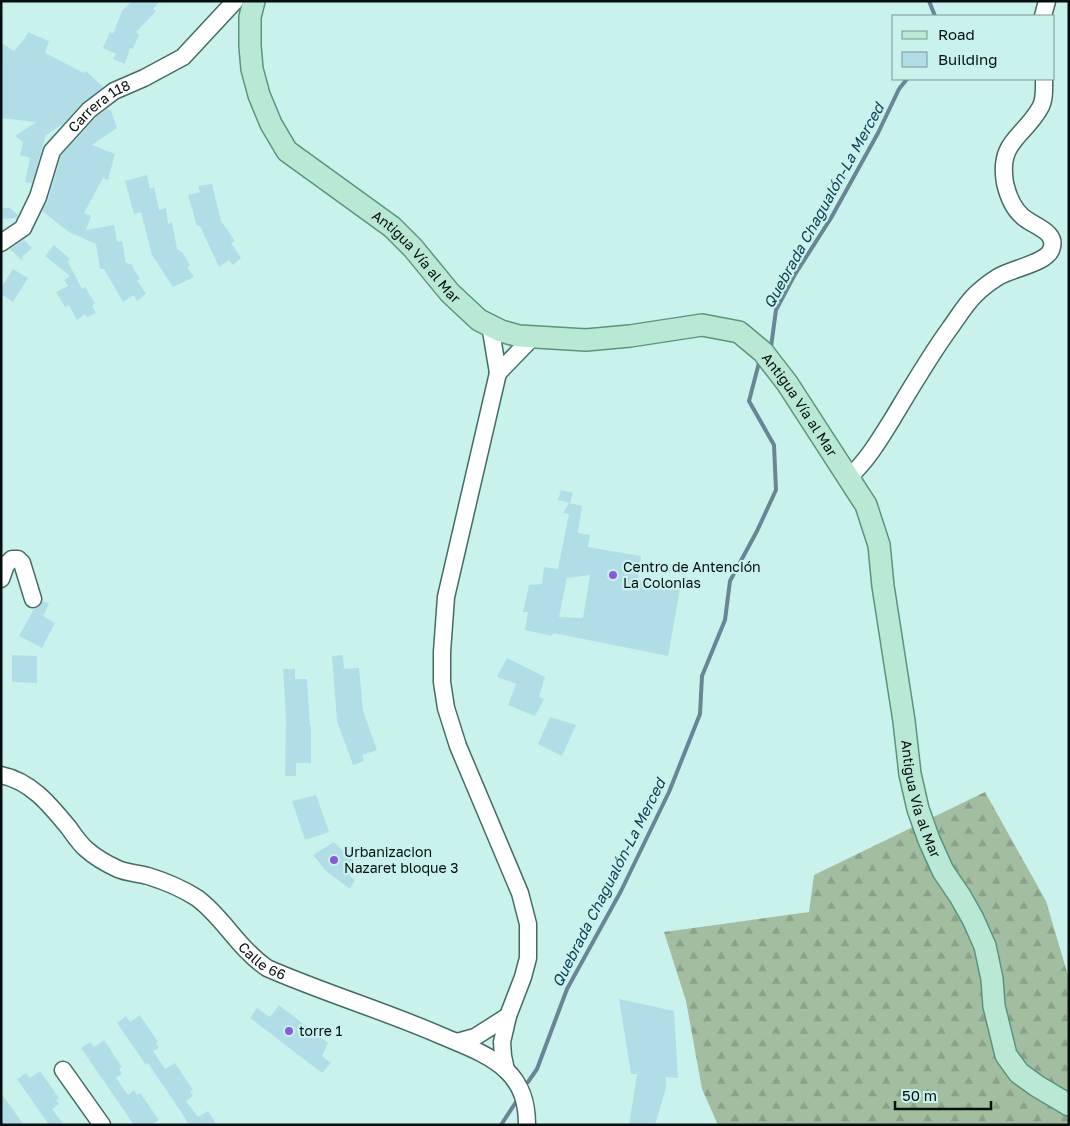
<svg xmlns="http://www.w3.org/2000/svg" width="1070" height="1126" viewBox="0 0 1070 1126" font-family="'Golos Text',sans-serif">
<style>
.forest{fill:url(#forest-firs)}
.lines{fill:none;stroke-linecap:round;stroke-linejoin:round}
.stream{stroke:#688694;stroke-width:4}
.building{fill:#b1dee6;fill-rule:evenodd}
.minor-casing{stroke:#466b67;stroke-width:19}
.major-casing{stroke:#5a947c;stroke-width:24}
.minor{stroke:#fff;stroke-width:16}
.major{stroke:#b9e9d4;stroke-width:21}
.poi-dot{fill:#875bd5;stroke:#caf2ed;stroke-width:2}
.labels{text-anchor:middle;stroke-width:4.5;stroke-linejoin:round;paint-order:stroke}
.street-label{font-size:14px;fill:#020f0e;stroke:#caf2ed}
.poi-label{font-size:14px;fill:#020f0e;stroke:#caf2ed;text-anchor:start}
.water-label{font-size:15px;font-style:italic;fill:#0f4156;stroke:#caf2ed}
</style>
<defs>
<pattern id="forest-firs" width="22" height="20" patternUnits="userSpaceOnUse" patternTransform="scale(1.25)"><rect width="22" height="20" fill="#a3bda1"/><path d="M5 1l3.5 6h-7zM16 11l3.5 6h-7z" fill="#8ba189"/></pattern>
</defs>
<rect width="100%" height="100%" fill="#caf2ed"/>
<path class="forest" d="M 985,792 L 1046,901 L 1069,979 L 1069,1125 L 718,1125 L 702,1089 L 686,1001 L 664,932 L 809,912 L 814,875 Z"/>
<g class="lines">
<path class="stream" d="M 929,1 L 935,16
M 771,347 L 776,310 L 794,276 L 831,218 L 878,133 L 899,89 L 907,79
M 528,1082 L 537,1069 L 567,989 L 621,891 L 669,792 L 700,714 L 702,676 L 725,620 L 730,581 L 757,531 L 776,490 L 774,445 L 749,401 L 760,359
M 501,1125 L 516,1102"/>
</g>
<path class="building" d="M 132,1 L 160,1 L 153,9 L 156,11 L 136,32 L 139,35 L 133,49 L 130,48 L 125,64 L 113,59 L 116,54 L 103,48 L 110,32 L 113,34 L 122,11 Z
M 28,32 L 49,41 L 45,53 L 84,73 L 86,71 L 103,87 L 82,103 L 63,124 L 46,135 L 32,183 L 25,182 L 30,158 L 20,155 L 23,142 L 15,136 L 36,122 L 1,118 L 1,43 L 14,51 L 25,38 Z
M 107,109 L 111,111 L 117,128 L 92,145 L 115,154 L 108,180 L 103,178 L 84,213 L 91,216 L 86,230 L 114,225 L 117,242 L 122,241 L 126,263 L 131,264 L 140,279 L 137,280 L 146,294 L 137,301 L 134,295 L 123,302 L 104,269 L 100,269 L 96,244 L 69,232 L 42,211 L 48,200 L 61,156 L 96,117 Z
M 147,175 L 150,189 L 154,187 L 159,210 L 166,208 L 168,224 L 172,222 L 177,249 L 183,253 L 190,265 L 187,267 L 194,277 L 173,287 L 152,255 L 141,212 L 134,214 L 125,181 Z
M 212,184 L 221,221 L 235,241 L 231,243 L 241,258 L 233,265 L 229,260 L 219,267 L 200,226 L 197,226 L 188,195 L 200,192 L 198,186 Z
M 1,208 L 10,208 L 18,215 L 17,218 L 1,219 Z
M 24,240 L 32,248 L 22,257 L 23,261 L 10,249 Z
M 54,245 L 70,259 L 68,262 L 82,289 L 85,287 L 95,303 L 92,306 L 96,313 L 87,317 L 85,314 L 77,320 L 69,305 L 65,307 L 56,292 L 68,286 L 64,280 L 70,276 L 45,256 Z
M 13,269 L 28,278 L 13,302 L 1,294 L 1,288 Z
M 561,490 L 573,493 L 570,503 L 558,500 Z
M 569,503 L 582,506 L 578,533 L 590,535 L 588,547 L 641,556 L 638,580 L 680,589 L 668,656 L 553,633 L 552,636 L 525,630 L 528,612 L 523,612 L 529,585 L 542,584 L 544,567 L 558,569 L 569,514 L 563,513 ZM 590,575 L 583,618 L 559,617 L 567,578 Z
M 43,601 L 49,604 L 43,616 L 55,623 L 42,648 L 19,636 L 34,609 L 40,606 Z
M 12,655 L 37,656 L 37,683 L 12,682 Z
M 343,655 L 344,669 L 359,668 L 363,711 L 377,750 L 362,755 L 364,761 L 353,765 L 337,721 L 332,656 Z
M 507,658 L 545,677 L 539,697 L 544,699 L 535,716 L 508,705 L 516,684 L 497,677 Z
M 283,669 L 295,669 L 295,679 L 307,679 L 310,726 L 311,726 L 311,763 L 296,763 L 296,776 L 285,776 L 286,719 Z
M 550,717 L 576,725 L 562,756 L 538,744 Z
M 316,795 L 329,832 L 305,840 L 292,801 Z
M 334,842 L 357,865 L 350,876 L 355,880 L 350,889 L 326,871 L 313,855 Z
M 619,999 L 674,1011 L 678,1078 L 666,1077 L 666,1088 L 655,1125 L 629,1125 L 637,1074 L 631,1074 Z
M 279,1005 L 328,1043 L 322,1056 L 331,1063 L 322,1073 L 250,1018 L 257,1008 L 270,1017 Z
M 140,1015 L 158,1042 L 156,1043 L 159,1048 L 153,1051 L 165,1069 L 175,1063 L 193,1090 L 190,1092 L 193,1096 L 186,1101 L 198,1117 L 208,1111 L 217,1125 L 186,1125 L 188,1123 L 181,1112 L 148,1063 L 146,1065 L 117,1023 L 126,1016 L 130,1022 Z
M 104,1040 L 122,1067 L 119,1069 L 122,1074 L 116,1078 L 128,1095 L 134,1090 L 137,1095 L 140,1093 L 159,1120 L 151,1125 L 134,1125 L 81,1048 L 90,1042 L 94,1047 Z
M 40,1071 L 59,1098 L 56,1100 L 59,1104 L 52,1109 L 64,1125 L 49,1125 L 17,1079 L 26,1073 L 30,1078 Z
M 1,1093 L 24,1125 L 1,1125 Z"/>
<g class="lines">
<defs>
<g id="minor">
<path d="M 1043,16 L 1047,1"/>
<path id="s1" d="M 1,243 L 23,228 L 38,197 L 52,151 L 89,110 L 114,91 L 144,78 L 183,57 L 235,1"/>
<path d="M 490,325 L 498,373 L 533,337"/>
<path d="M 498,373 L 446,597 L 442,652 L 442,682 L 446,708 L 458,746 L 520,893 L 528,924 L 528,958 L 523,977 L 508,1016 L 502,1042 L 503,1056 L 506,1070"/>
<path d="M 848,478 C 867,461 880,439 893,418 C 911,388 929,357 950,328 C 958,317 965,305 975,295 C 982,288 990,282 998,277 C 1011,269 1046,263 1051,250 C 1059,231 1032,226 1022,216 C 1013,208 1008,196 1005,183 C 998,141 1023,138 1040,108 C 1045,100 1044,88 1044,79"/>
<path d="M 1,579 L 6,565 L 12,559 L 18,559 L 22,563 L 33,599"/>
<path id="s2" d="M 1,775 C 31,781 50,805 69,828 C 74,835 79,843 86,849 C 95,857 107,864 118,869 C 127,873 138,873 148,876 C 164,881 183,889 197,898 C 223,917 238,948 267,968 C 324,993 385,1011 442,1036 C 463,1045 489,1054 506,1070 C 522,1085 527,1103 527,1125"/>
<path d="M 457,1042 L 475,1037 L 508,1016"/>
<path d="M 63,1070 L 102,1125"/>
</g>
<g id="major">
<path id="s3" d="M 254,1 L 250,17 L 250,46 L 252,69 L 259,95 L 271,124 L 287,151 L 392,227 L 413,248 L 450,293 L 479,320 L 501,331 L 519,336 L 586,340 L 630,336 L 702,325 L 739,332 L 763,352 L 787,383 L 866,505 L 879,545 L 883,586 L 904,721 L 910,774 L 918,809 L 929,840 L 943,871 L 960,896 L 973,919 L 985,946 L 992,979 L 994,1006 L 1006,1055 L 1019,1073 L 1037,1086 L 1069,1105"/>
</g>
</defs>
<use href="#minor" class="minor-casing"/>
<use href="#major" class="major-casing"/>
<use href="#minor" class="minor"/>
<use href="#major" class="major"/>
</g>
<g class="poi-dot">
<circle cx="613" cy="575" r="5"/>
<circle cx="334" cy="860" r="5"/>
<circle cx="289" cy="1031" r="5"/>
</g>
<g class="labels">
<g class="street-label">
<text dy="5" stroke="none"><textPath href="#s1" startOffset="175">Carrera 118</textPath></text>
<text dy="5" stroke="none"><textPath href="#s3" startOffset="326">Antigua Vía al Mar</textPath></text>
<text dy="5" stroke="none"><textPath href="#s3" startOffset="776">Antigua Vía al Mar</textPath></text>
<text dy="5" stroke="none"><textPath href="#s3" startOffset="1196">Antigua Vía al Mar</textPath></text>
<text dy="5" stroke="none"><textPath href="#s2" startOffset="329">Calle 66</textPath></text>
</g>
<g class="poi-label">
<text x="623" y="572">Centro de Antención<tspan x="623" dy="16">La Colonias</tspan></text>
<text x="344" y="857">Urbanizacion<tspan x="344" dy="16">Nazaret bloque 3</tspan></text>
<text x="299" y="1036">torre 1</text>
</g>
<g class="water-label">
<text transform="translate(824 206) rotate(-61)" y="5">Quebrada Chagualón-La Merced</text>
<text transform="translate(609 883) rotate(-63)" y="5">Quebrada Chagualón-La Merced</text>
</g>
</g>
<rect width="1070" height="1126" fill="none" stroke="#020f0e" stroke-width="5"/>
<rect x="892" y="15" width="162" height="65" fill="#caf2ed" stroke="#7a9794"/>
<rect x="902" y="31" width="25" height="8" fill="#b9e9d4" stroke="#7a9794"/>
<text x="938" y="40" font-size="15" fill="#020f0e">Road</text>
<rect x="902" y="52" width="25" height="15" fill="#b1dee6" stroke="#7a9794"/>
<text x="938" y="65" font-size="15" fill="#020f0e">Building</text>
<path d="M895 1101v8h96v-8" fill="none" stroke="#020f0e" stroke-width="2.5"/>
<text x="902" y="1101" font-size="15" fill="#020f0e" stroke="#caf2ed" stroke-width="4" paint-order="stroke">50 m</text>
</svg>
